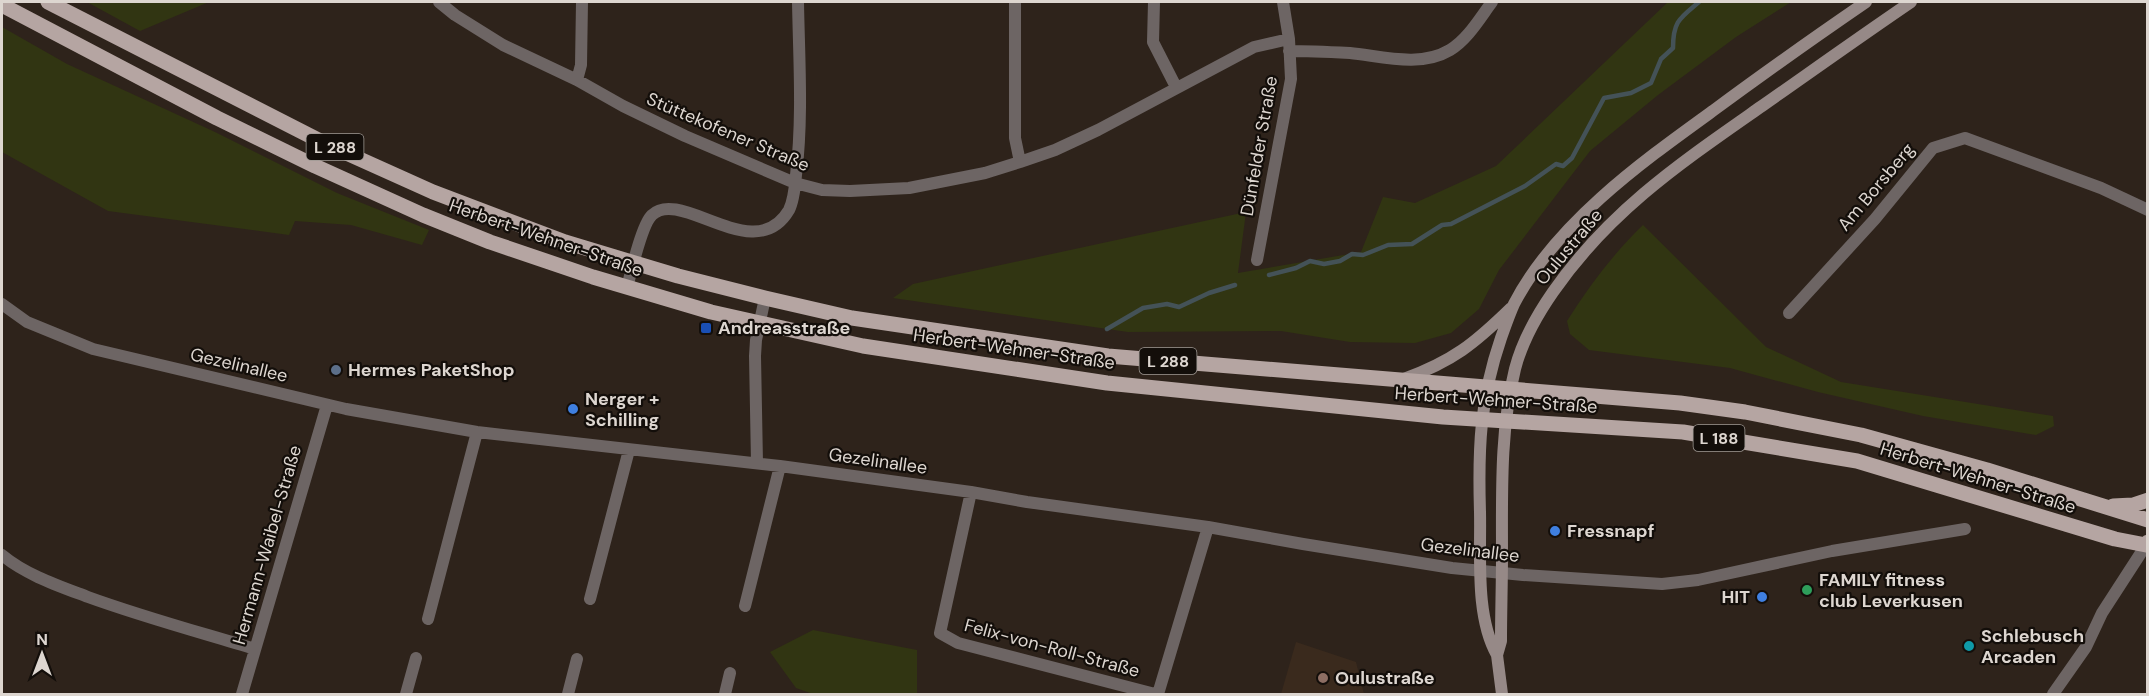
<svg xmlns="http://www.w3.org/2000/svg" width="2149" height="696" viewBox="0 0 2149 696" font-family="'DM Sans',sans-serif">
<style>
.built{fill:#3a2a1d}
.green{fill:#313512}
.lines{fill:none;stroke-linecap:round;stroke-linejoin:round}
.stream{stroke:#445257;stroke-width:4.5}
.street{stroke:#6d6564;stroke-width:12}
.secondary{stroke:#968987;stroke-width:12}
.primary{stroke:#b5a5a2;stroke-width:15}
.transit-dot{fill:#1a4fb4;stroke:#130e0a;stroke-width:2}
.service-dot{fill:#5c6f8a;stroke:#130e0a;stroke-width:2}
.shop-dot{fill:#3f7fe0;stroke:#130e0a;stroke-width:2}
.leisure-dot{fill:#2e9e5b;stroke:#130e0a;stroke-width:2}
.culture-dot{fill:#0f9aa8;stroke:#130e0a;stroke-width:2}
.education-dot{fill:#8d6e63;stroke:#130e0a;stroke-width:2}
.labels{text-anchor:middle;stroke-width:4.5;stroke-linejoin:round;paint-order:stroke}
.shield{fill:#130e0a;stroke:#a09a95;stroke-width:1.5}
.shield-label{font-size:16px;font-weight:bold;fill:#ddd6d0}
.street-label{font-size:18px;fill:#ddd6d0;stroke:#130e0a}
.poi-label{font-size:18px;font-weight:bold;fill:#ddd6d0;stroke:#130e0a;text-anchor:start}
</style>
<rect width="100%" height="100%" fill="#2e231b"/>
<path class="built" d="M 1296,642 L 1356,662 L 1364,694 L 1281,694 Z"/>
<path class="green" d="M 87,2 L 209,2 L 140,31 Z
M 1668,2 L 1791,2 L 1736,37 L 1658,95 L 1590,151 L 1499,270 L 1479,309 L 1451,333 L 1415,343 L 1350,342 L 1281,331 L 1128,332 L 893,298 L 913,284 L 1246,212 L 1238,273 L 1361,252 L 1383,197 L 1415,203 L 1496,166 Z
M 2,27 L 67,64 L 215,132 L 337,193 L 429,230 L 422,245 L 351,225 L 295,221 L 289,235 L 108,211 L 2,152 Z
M 1643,225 L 1766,347 L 1841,382 L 2053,416 L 2054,426 L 2036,435 L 1923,416 L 1818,392 L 1730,368 L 1589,350 L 1570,334 L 1567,321 C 1589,286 1613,254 1643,225 Z
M 813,630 L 917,650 L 917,694 L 813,694 L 796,688 L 770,652 Z"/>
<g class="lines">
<path class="stream" d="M 1269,275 L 1296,268 L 1310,261 L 1324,264 L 1340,261 L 1352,254 L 1363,255 L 1388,245 L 1412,244 L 1442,225 L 1451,224 L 1525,186 L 1556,164 L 1563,166 L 1572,158 L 1604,98 L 1631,93 L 1651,83 L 1661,59 L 1673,48 C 1673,21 1680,18 1699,2
M 1107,329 L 1143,308 L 1167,304 L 1179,307 L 1209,293 L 1235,285"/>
<path class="street" d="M 439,2 L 455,15 L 503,45 L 577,80 L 623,106 L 685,136 L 795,183 L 822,190 L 850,191 L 909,188 L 985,173 L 1020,162 L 1055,150 L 1098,130 L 1254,47 L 1289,39
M 1015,2 L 1015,138 L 1020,162
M 1154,2 L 1153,42 L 1176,87
M 1289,51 C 1309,51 1330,52 1350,53 C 1381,56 1420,68 1450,50 C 1468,39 1480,18 1492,2
M 577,80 L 581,65 L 582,2
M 1257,260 L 1291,79 L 1289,39 L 1283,2
M 627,288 C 631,272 642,224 652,215 C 681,187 755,268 789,210 C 794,200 795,186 796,175 C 803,118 799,59 798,2
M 2,304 L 27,322 L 93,349 L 346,409 L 477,432 L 780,466 L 971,492 L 1027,502 L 1208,527 L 1303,544 L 1452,568 L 1523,575 L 1662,584 L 1698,580 L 1832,551 L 1965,529
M 1789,313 L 1875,219 L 1933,148 L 1965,138 L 2101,188 L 2148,210
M 757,463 L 755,356 L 756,340 L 765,298
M 971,492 L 940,633 L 958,643 L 1155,694
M 2,555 C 26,575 59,586 88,597 C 143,617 199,632 255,649
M 590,599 L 629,450
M 745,606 L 780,466
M 428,619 L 477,432
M 242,694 L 327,405
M 406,694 L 416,658
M 568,694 L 577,659
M 725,694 L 730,673
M 1158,694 L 1208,527
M 2053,694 L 2086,647 L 2102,613 L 2146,545"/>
<path class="secondary" d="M 1404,379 C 1453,361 1474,344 1511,308
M 1497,655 C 1475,616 1481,556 1480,512 C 1478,448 1480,399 1501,338 C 1505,327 1509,315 1514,304 C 1556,223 1642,162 1714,110 C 1764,73 1815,37 1866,2
M 1502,694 L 1497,655 L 1501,641 C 1501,612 1502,584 1502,555 C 1502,493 1500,430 1515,369 C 1522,342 1537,315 1553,292 C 1610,210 1682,162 1762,106 C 1812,71 1861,36 1911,2"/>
<path class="primary" d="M 48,2 L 324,143 L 433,192 L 565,242 L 678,276 L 765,298 L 852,318 L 1108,356 L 1680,403 L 1745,412 L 1861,435 L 1987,470 L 2148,520
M 2,5 L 217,118 L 315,166 L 423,215 L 490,242 L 593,277 L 711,312 L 863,346 L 1107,383 L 1443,417 L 1683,432 L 1857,461 L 2115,539 L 2146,545 L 2148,542
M 2113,506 L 2133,505 L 2148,500"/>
</g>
<rect class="transit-dot" x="700" y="322" width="12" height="12" rx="3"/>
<circle class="service-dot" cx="336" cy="370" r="6"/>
<g class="shop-dot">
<circle cx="573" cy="409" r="6"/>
<circle cx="1555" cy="531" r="6"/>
<circle cx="1762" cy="597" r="6"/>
</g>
<circle class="leisure-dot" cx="1807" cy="590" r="6"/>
<circle class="culture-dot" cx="1969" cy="646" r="6"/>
<circle class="education-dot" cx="1323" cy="678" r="6"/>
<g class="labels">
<g class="shield">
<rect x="306.5" y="134" width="57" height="26" rx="4.5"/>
<rect x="1139.5" y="348" width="57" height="26" rx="4.5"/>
<rect x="1693.5" y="425" width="51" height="26" rx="4.5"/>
</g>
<g class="shield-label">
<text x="335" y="153">L 288</text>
<text x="1168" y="367">L 288</text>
<text x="1719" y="444">L 188</text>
</g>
<g class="street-label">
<text transform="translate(728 132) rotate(23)" y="6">Stüttekofener Straße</text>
<text transform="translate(1259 146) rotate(-80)" y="6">Dünfelder Straße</text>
<text transform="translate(1876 187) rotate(-50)" y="6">Am Borsberg</text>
<text transform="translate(546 238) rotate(19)" y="6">Herbert-Wehner-Straße</text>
<text transform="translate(1569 247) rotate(-50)" y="6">Oulustraße</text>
<text transform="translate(1014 349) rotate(8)" y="6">Herbert-Wehner-Straße</text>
<text transform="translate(239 365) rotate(13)" y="6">Gezelinallee</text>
<text transform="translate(1496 400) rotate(4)" y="6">Herbert-Wehner-Straße</text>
<text transform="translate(878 461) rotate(8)" y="6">Gezelinallee</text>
<text transform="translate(1978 478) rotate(17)" y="6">Herbert-Wehner-Straße</text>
<text transform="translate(267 545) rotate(-74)" y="6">Hermann-Waibel-Straße</text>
<text transform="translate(1470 550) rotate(7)" y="6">Gezelinallee</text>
<text transform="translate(1052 648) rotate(15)" y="6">Felix-von-Roll-Straße</text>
</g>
<g class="poi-label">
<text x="718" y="334">Andreasstraße</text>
<text x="348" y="376">Hermes PaketShop</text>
<text x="585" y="405">Nerger +<tspan x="585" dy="21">Schilling</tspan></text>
<text x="1567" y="537">Fressnapf</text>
<text x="1819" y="586">FAMILY fitness<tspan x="1819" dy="21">club Leverkusen</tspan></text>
<text x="1750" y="603" text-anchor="end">HIT</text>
<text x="1981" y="642">Schlebusch<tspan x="1981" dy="21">Arcaden</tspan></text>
<text x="1335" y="684">Oulustraße</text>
</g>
</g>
<rect width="2149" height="696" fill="none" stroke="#ddd6d0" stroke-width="6"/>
<g transform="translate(42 654)" stroke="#130e0a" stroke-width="4.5" paint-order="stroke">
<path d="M0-4.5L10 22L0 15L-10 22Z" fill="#ddd6d0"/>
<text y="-9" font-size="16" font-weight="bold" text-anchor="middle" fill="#ddd6d0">N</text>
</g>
</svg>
